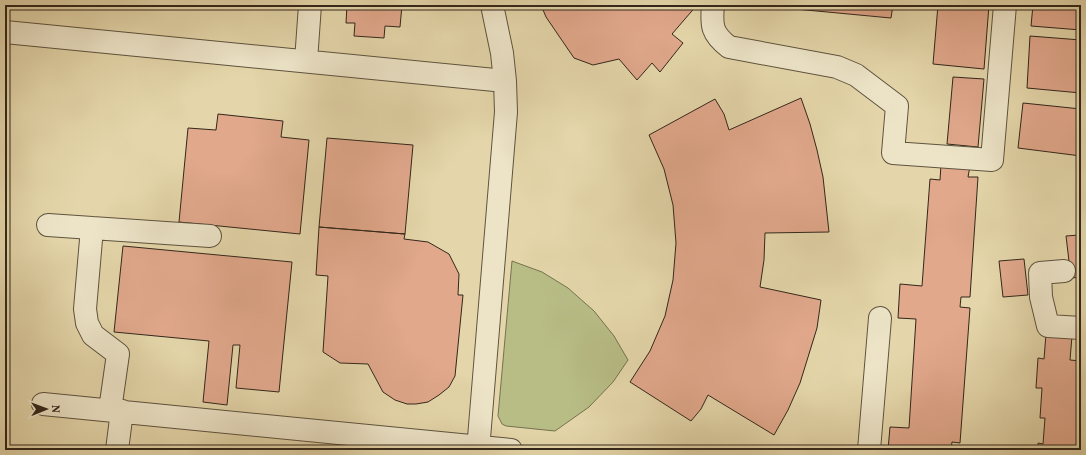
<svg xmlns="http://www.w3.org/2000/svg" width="1086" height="455" viewBox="0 0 1086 455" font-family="Vollkorn,serif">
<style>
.grass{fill:#b8bd86;stroke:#757250}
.building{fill:#e1a88c;stroke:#32271a}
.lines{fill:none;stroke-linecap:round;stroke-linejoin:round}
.minor-casing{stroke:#5e533e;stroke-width:24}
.minor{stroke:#ede4c8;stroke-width:22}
</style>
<rect width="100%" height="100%" fill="#e4d6aa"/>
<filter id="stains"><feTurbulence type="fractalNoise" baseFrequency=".005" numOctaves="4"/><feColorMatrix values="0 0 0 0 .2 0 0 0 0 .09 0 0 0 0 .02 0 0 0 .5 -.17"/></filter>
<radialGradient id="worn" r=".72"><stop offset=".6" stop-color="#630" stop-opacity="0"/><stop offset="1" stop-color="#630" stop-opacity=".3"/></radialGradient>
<path class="grass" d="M 512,261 L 542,272 L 568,288 L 594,311 L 614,336 L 628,360 L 613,382 L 589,407 L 555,431 L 506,426 L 502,424 L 498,416 Z"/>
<path class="building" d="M 347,5 L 402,5 L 400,27 L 385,26 L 384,38 L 354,36 L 355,23 L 346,23 Z
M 541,5 L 697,5 L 672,34 L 683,43 L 660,72 L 652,63 L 637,80 L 619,59 L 593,65 L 574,58 L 546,17 Z
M 753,5 L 893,5 L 891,18 Z
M 938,5 L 989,5 L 984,69 L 933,64 Z
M 1033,5 L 1081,5 L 1081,30 L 1031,26 Z
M 1030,36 L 1081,40 L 1081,93 L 1027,88 Z
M 953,77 L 984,79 L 978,147 L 947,144 Z
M 801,98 L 810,124 L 817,150 L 823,177 L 829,232 L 765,233 L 764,260 L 760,287 L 821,300 L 817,328 L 800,383 L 788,410 L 774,435 L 708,395 L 701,409 L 691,421 L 630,382 L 650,351 L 665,316 L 673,280 L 676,243 L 673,205 L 664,169 L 649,135 L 715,99 L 724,114 L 729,130 Z
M 1023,103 L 1081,109 L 1081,156 L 1018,148 Z
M 218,114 L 283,121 L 281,137 L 309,140 L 300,234 L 179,222 L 188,128 L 216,130 Z
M 327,138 L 413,145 L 405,234 L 319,227 Z
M 941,164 L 970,166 L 968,177 L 978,177 L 970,297 L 961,297 L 960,307 L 970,308 L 960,443 L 952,442 L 951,450 L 888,450 L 890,427 L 909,428 L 916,319 L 898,318 L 900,284 L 922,286 L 930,179 L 940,180 Z
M 319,227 L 405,234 L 404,239 L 428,242 L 449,254 L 459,274 L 458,295 L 463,295 L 455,376 L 449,387 L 439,395 L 428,402 L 416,404 L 407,404 L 395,400 L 383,392 L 368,364 L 340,363 L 323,352 L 328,276 L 316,275 Z
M 1078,228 L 1081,228 L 1081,277 L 1071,278 L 1066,236 L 1079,235 Z
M 123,246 L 292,262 L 279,392 L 236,388 L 240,345 L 233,345 L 227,405 L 203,402 L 209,341 L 114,332 Z
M 1024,259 L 1028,295 L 1003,297 L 999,261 Z
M 1046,334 L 1072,336 L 1070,360 L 1081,361 L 1081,450 L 1038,450 L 1038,443 L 1043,444 L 1045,418 L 1040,418 L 1042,388 L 1036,388 L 1038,358 L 1044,359 Z"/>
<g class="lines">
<defs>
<path id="minor" d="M 713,5 C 711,26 712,34 729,47 L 837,67 L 856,75 L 897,106 L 893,153 L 992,160 L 1005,5
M 5,32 L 505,81
M 306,61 L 310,5
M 48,225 L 92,228 L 85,309 L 87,323 L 93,335 L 118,354 L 110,410
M 92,228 L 210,236
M 1064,271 L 1040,273 L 1041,297 L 1048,326 L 1081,328
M 43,404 L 511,450
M 117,450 L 122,411
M 478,450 L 506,112 L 505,81 L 502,53 L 492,5
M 869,450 L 880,318"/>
</defs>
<use href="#minor" class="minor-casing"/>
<use href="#minor" class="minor"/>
</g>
<rect width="1086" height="455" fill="none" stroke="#e4d6aa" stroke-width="20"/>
<rect x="6" y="6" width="1074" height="443" fill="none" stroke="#32271a" stroke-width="2"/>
<rect x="10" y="10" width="1066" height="435" fill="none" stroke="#32271a"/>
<g transform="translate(46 409) rotate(89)" stroke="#ede4c8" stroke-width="3" paint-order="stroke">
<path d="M0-3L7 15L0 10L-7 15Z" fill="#32271a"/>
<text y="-6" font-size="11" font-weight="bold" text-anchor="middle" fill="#32271a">N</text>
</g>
<rect width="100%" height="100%" filter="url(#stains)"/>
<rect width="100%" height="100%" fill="url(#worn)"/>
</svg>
